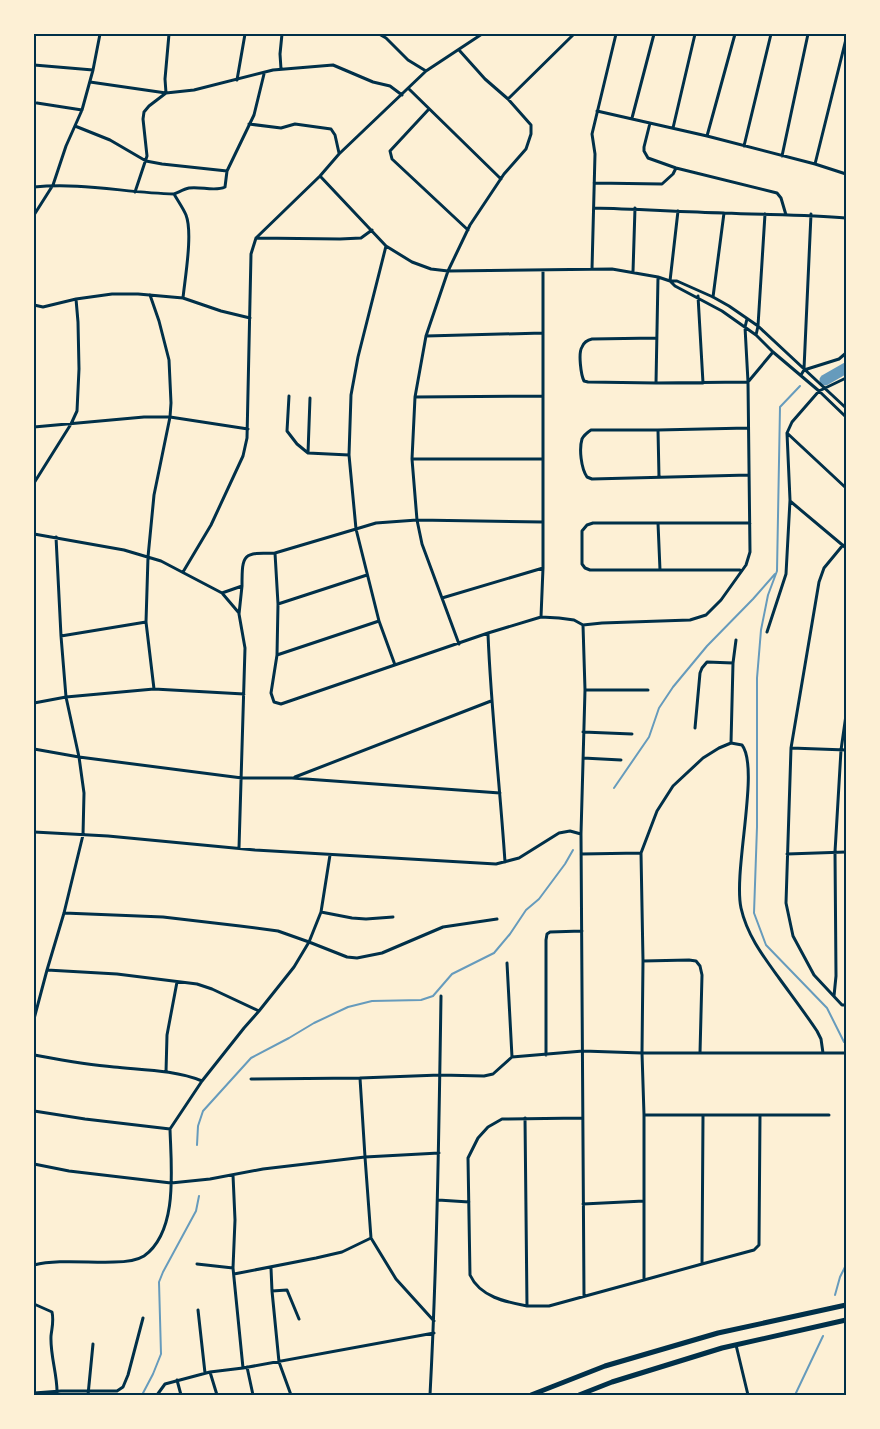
<svg xmlns="http://www.w3.org/2000/svg" width="880" height="1429" viewBox="0 0 880 1429" font-family="'Roboto Serif',serif">
<style>
.lines{fill:none;stroke-linecap:round;stroke-linejoin:round}
.stream{stroke:#669bbc;stroke-width:2}
.river{stroke:#669bbc;stroke-width:11}
.minor{stroke:#003049;stroke-width:3}
.primary{stroke:#003049;stroke-width:5}
.neatline{fill:none;stroke:#003049;stroke-width:2}
</style>
<rect width="100%" height="100%" fill="#fdf0d5"/>
<g class="lines">
<path class="stream" d="M 800,386 L 780,407 L 777,571 L 768,595 L 761,630 L 757,678 L 757,827 L 754,913 L 766,945 L 827,1008 L 844,1042
M 614,788 L 649,737 L 659,708 L 673,687 L 707,646 L 753,599 L 775,574
M 197,1145 L 198,1126 L 203,1111 L 251,1058 L 289,1038 L 314,1023 L 348,1007 L 372,1001 L 421,1000 L 433,996 L 452,974 L 494,953 L 510,934 L 526,910 L 539,899 L 565,864 L 573,850
M 835,1295 L 840,1277 L 846,1265
M 142,1395 L 153,1374 L 161,1354 L 159,1282 L 163,1272 L 196,1211 L 199,1196
M 795,1395 L 823,1336"/>
<path class="river" d="M 825,380 L 846,368"/>
<path class="minor" d="M 379,34 L 386,38 L 408,60 L 426,71
M 34,65 L 93,70
M 281,69 L 280,54 L 282,34
M 237,80 L 245,34
M 90,82 L 166,93 L 165,79 L 169,34
M 409,89 L 501,179
M 508,99 L 574,34
M 37,103 L 82,110
M 429,109 L 390,151 L 392,159 L 468,230
M 597,111 L 707,136 L 815,164 L 846,174
M 632,118 L 654,34
M 650,123 L 644,147 L 644,151 L 648,158 L 676,168 L 777,193 L 781,198 L 786,215
M 249,124 L 281,128 L 295,124 L 331,129 L 335,135 L 339,153
M 75,126 L 110,140 L 146,161 L 162,164 L 227,171
M 673,128 L 695,34
M 707,136 L 735,34
M 744,146 L 771,34
M 782,156 L 808,34
M 815,164 L 846,39
M 320,176 L 386,246 L 412,262 L 431,269 L 448,271 L 612,269 L 658,277 L 670,281 L 677,281 L 713,297 L 729,306 L 758,326 L 846,408
M 594,183 L 662,184 L 673,174 L 676,168
M 34,187 C 81,182 127,193 174,194 C 178,201 183,208 186,215 C 193,233 185,278 183,298
M 135,192 L 147,156 L 143,119 L 144,112 L 149,106 L 166,93 L 194,90 L 273,70 L 333,65 L 373,82 L 390,86 L 402,95
M 174,194 C 179,192 184,189 189,188 C 200,186 215,192 225,187 L 227,171 L 254,115 L 264,74
M 594,208 C 638,209 681,212 724,213 C 765,215 806,214 846,218
M 34,215 L 53,185 L 66,146 L 82,110 L 93,70 L 100,34
M 256,238 L 340,239 L 361,238 L 372,230
M 592,269 L 595,154 L 592,134 L 616,34
M 633,272 L 635,208
M 670,281 L 678,211
M 671,282 L 675,286 L 722,311 L 756,335 L 773,352 L 819,391 L 846,417
M 150,295 L 159,321 L 169,360 L 171,403 L 170,417 L 154,495 L 148,557 L 146,622 L 154,689
M 698,296 L 703,383
M 713,297 L 724,213
M 34,305 L 43,307 L 76,299 L 112,294 L 138,294 L 183,298 L 221,311 L 250,318
M 756,335 L 758,326 L 765,214
M 426,336 L 448,271 L 470,225 L 504,174 L 526,149 L 531,134 L 531,125 L 508,99 L 485,79 L 459,50
M 656,338 L 592,339 C 587,340 584,342 582,347 C 578,353 581,375 584,381 L 588,382 L 656,383 L 748,382
M 804,369 L 811,214
M 801,375 L 804,370 L 839,359 L 846,353
M 748,382 L 773,352
M 656,383 L 658,277
M 289,396 L 287,431 L 297,444 L 308,453 L 349,455
M 415,397 L 426,336 L 543,333
M 34,427 L 144,417 L 170,417 L 248,429
M 748,428 L 658,430 L 591,430 C 588,432 584,435 582,439 C 579,449 581,468 587,477 L 592,479 L 749,475
M 658,430 L 659,477
M 787,433 L 846,488
M 308,453 L 310,398
M 412,459 L 415,397 L 543,396
M 34,483 L 71,424 L 77,411 L 79,369 L 78,322 L 76,299
M 790,501 L 846,548
M 658,523 L 660,570
M 34,534 L 124,550 L 161,561 L 222,593 L 239,613
M 843,545 L 824,568 L 819,582 L 791,748 L 786,903 L 793,936 L 814,975 L 842,1005 L 846,1005
M 275,553 L 356,529 L 349,455 L 351,395 L 358,357 L 386,246
M 740,570 L 590,570 L 585,568 L 582,564 L 582,531 L 587,525 L 593,523 L 750,523
M 183,572 L 211,525 L 243,456 L 247,438 L 251,254 L 256,238 L 320,176 L 339,154 L 426,71 L 482,34
M 242,586 C 242,553 243,553 275,553 L 278,604 L 367,575
M 222,593 L 242,586 L 239,614 L 245,648 L 239,848
M 442,598 L 543,568
M 278,604 L 277,655 L 271,693 L 274,702 L 281,704 L 488,633 L 541,617 L 559,618 L 574,620 L 583,625 L 602,623 L 690,620 L 706,615 L 721,600 L 746,565 L 750,552 L 748,382 L 745,327 L 747,319
M 541,617 L 543,568 L 543,271
M 379,621 L 395,665
M 583,625 L 585,690 L 581,834 L 584,1296
M 767,632 L 786,574 L 790,500 L 787,433 L 792,422 L 819,391 L 846,378
M 488,634 C 491,710 500,786 505,862
M 61,636 L 146,622
M 459,644 L 422,544 L 417,520 L 543,522
M 277,655 L 379,621 L 356,529 L 376,523 L 417,520 L 412,459 L 543,459
M 585,690 L 648,690
M 34,703 L 66,697 L 154,689 L 244,694
M 695,728 L 700,673 L 702,668 L 707,662 L 733,663
M 583,732 L 632,734
M 731,743 L 733,663 L 736,640
M 791,748 L 846,750
M 34,749 L 79,757 L 242,778 L 292,778 L 500,793
M 583,758 L 621,760
M 295,777 L 491,701
M 34,832 L 108,836 L 255,850 L 496,864 L 519,858 L 559,833 L 570,831 L 581,834
M 641,853 L 657,811 L 673,786 L 703,758 L 719,748 L 731,743 L 742,745 C 760,768 733,871 741,908 C 747,935 763,956 779,978 C 792,996 805,1013 817,1031 L 821,1039 L 823,1053
M 581,854 L 641,853 L 643,961 L 689,960 L 696,961 L 700,966 L 702,975 L 700,1053
M 787,854 L 846,852
M 321,912 L 352,918 L 366,919 L 393,917
M 64,913 L 163,917 L 240,926 L 278,931 L 309,942 L 321,912 L 330,855
M 643,961 L 642,1053 L 644,1115
M 507,963 L 512,1057
M 47,970 L 117,974 L 197,984 L 212,989 L 259,1011 L 294,967 L 309,942 L 347,957 L 357,958 L 382,953 L 443,927 L 497,919
M 834,996 L 836,976 L 835,852 L 841,750 L 846,715
M 34,1019 L 47,970 L 64,913 L 83,835 L 84,793 L 79,757 L 66,697 L 61,636 L 56,537
M 34,1055 C 61,1060 87,1065 114,1067 C 143,1070 175,1070 202,1081 L 244,1028 L 259,1011
M 546,1055 L 546,940 L 547,934 L 550,932 L 582,931
M 166,1072 L 167,1035 L 177,982
M 360,1078 L 440,1075 L 484,1076 L 493,1074 L 512,1057 L 583,1051 L 642,1053 L 846,1053
M 251,1079 L 360,1078 L 365,1157 L 439,1153
M 34,1111 L 85,1119 L 170,1129 L 202,1081
M 525,1118 L 527,1306 L 549,1306 L 644,1280 L 644,1115 L 829,1115
M 34,1164 L 69,1171 L 171,1183 L 210,1179 L 263,1169 L 365,1157 L 371,1238
M 233,1175 L 235,1220 L 233,1268 L 243,1368
M 438,1200 L 469,1202
M 583,1204 L 644,1201
M 197,1264 L 233,1268
M 702,1264 L 754,1250 L 759,1245 L 760,1115
M 34,1265 C 57,1259 90,1263 114,1262 C 124,1262 136,1261 144,1256 C 179,1231 171,1166 170,1129
M 271,1268 L 272,1291 L 279,1362 L 291,1395
M 234,1274 L 316,1258 L 342,1252 L 371,1238 L 396,1279 L 434,1321
M 644,1280 L 702,1264 L 703,1116
M 272,1291 L 287,1290 L 299,1319
M 34,1304 L 52,1312 C 54,1321 52,1327 51,1336 C 50,1356 58,1376 57,1395
M 527,1306 C 506,1302 480,1297 470,1275 L 468,1158 L 478,1138 L 488,1127 L 502,1119 L 582,1118
M 198,1310 L 205,1373
M 736,1345 L 748,1395
M 247,1367 L 253,1395
M 210,1372 L 217,1395
M 177,1380 L 181,1395
M 34,1393 L 61,1391 L 117,1391 L 123,1387 L 128,1375 L 143,1318
M 88,1395 L 93,1344
M 157,1395 L 165,1384 L 210,1372 L 243,1368 L 434,1333
M 430,1395 C 437,1262 439,1129 441,996"/>
<path class="primary" d="M 531,1395 L 605,1366 L 718,1333 L 846,1305
M 579,1395 L 612,1382 L 722,1348 L 846,1320"/>
</g>
<rect width="880" height="1429" fill="none" stroke="#fdf0d5" stroke-width="70"/>
<rect x="35" y="35" width="810" height="1359" class="neatline"/>
</svg>
